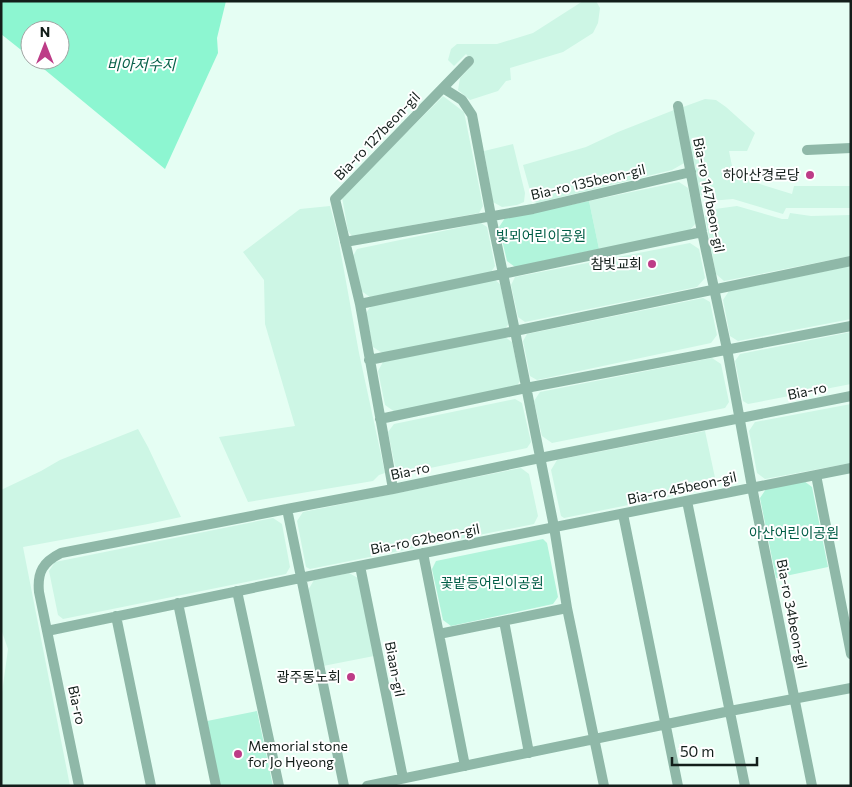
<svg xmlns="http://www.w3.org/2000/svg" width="852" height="787" viewBox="0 0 852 787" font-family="Commissioner,'Noto Sans KR',sans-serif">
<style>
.built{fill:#cdf6e5}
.green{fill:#b1f4db}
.water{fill:#8df6d1}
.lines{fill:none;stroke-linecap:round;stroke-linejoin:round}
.street{stroke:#8fb8a8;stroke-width:10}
.poi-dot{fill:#bd3c87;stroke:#fff;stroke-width:2}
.labels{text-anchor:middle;stroke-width:4;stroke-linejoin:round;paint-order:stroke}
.street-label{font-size:14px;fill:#131e1a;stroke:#fff}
.poi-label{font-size:14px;fill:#131e1a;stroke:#fff;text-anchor:end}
.park-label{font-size:14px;fill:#005d46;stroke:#fff}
.water-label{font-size:15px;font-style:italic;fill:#076049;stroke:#fff}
</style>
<rect width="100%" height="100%" fill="#e5fef3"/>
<path class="built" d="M 583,1 L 596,1 L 600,8 L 598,23 L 593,33 L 563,52 L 510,68 L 511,80 L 506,81 L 498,91 L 470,100 L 458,90 L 460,78 L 474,63 L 466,54 L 454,66 L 448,60 L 451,49 L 457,44 L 497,44 L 533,33 Z
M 443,96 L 464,112 L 483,206 L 479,213 L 352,236 L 348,231 L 342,197 Z
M 705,99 L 716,100 L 726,107 L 755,133 L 747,151 L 729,151 L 734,176 L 792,194 L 794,186 L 851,186 L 851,208 L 786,208 L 783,214 L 733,199 L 710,201 L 699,194 L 683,107 Z
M 674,110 L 686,162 L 672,170 L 537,203 L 533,201 L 523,165 L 586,147 L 618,132 Z
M 513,144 L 525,193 L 524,202 L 517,205 L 502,207 L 493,202 L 484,151 Z
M 679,182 L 688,188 L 696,223 L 689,231 L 599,249 L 589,201 Z
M 330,206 L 337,232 L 359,353 L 385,473 L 379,475 L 373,481 L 248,502 L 219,437 L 295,426 L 265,324 L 264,280 L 243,252 L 300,209 Z
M 737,206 L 782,219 L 788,219 L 790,213 L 811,216 L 851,215 L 851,256 L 724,281 L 716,274 L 705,217 L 708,210 Z
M 481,223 L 487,227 L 495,266 L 491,272 L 370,297 L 360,290 L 353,256 L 357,249 Z
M 690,243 L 699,249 L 705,278 L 697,287 L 525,322 L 518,317 L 511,285 L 515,277 Z
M 851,266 L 851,319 L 738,341 L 730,336 L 723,300 L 729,291 Z
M 495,280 L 500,284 L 509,323 L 505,329 L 384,354 L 373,347 L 366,313 L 371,306 Z
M 703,298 L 710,302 L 717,335 L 711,343 L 537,380 L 530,376 L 523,341 L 527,334 Z
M 851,332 L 851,384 L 748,404 L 743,401 L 735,361 L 740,354 Z
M 505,337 L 512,342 L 520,381 L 516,387 L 395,412 L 385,405 L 378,371 L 383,362 Z
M 712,358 L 721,364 L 729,402 L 725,408 L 552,443 L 542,436 L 534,401 L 540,392 Z
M 515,399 L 522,403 L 531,442 L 527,448 L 406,473 L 395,466 L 388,432 L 394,424 Z
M 851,404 L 851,463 L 765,479 L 757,473 L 749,431 L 755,422 Z
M 138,429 L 148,447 L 181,517 L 148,524 L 23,547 L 70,786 L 1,786 L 1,700 L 8,649 L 1,629 L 1,490 L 41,471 L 60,460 Z
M 705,431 L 717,487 L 564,518 L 561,516 L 551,470 L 557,460 Z
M 521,468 L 529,474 L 538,516 L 534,524 L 310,569 L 306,567 L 297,521 L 303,512 Z
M 273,518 L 282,524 L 290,567 L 286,574 L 63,619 L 58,615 L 49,571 L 55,562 Z
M 349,573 L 358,578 L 374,656 L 323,666 L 307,592 L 314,580 Z"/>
<path class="green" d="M 589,201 L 599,249 L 515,267 L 507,261 L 499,227 L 505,218 Z
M 804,481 L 812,487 L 828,567 L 776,578 L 760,498 L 766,489 Z
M 543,539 L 547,543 L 558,597 L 553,604 L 451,626 L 443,620 L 432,569 L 436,561 Z
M 257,711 L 273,786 L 220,786 L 207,721 Z"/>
<path class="water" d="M 1,1 L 226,1 L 217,38 L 218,53 L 165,169 L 33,60 L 60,60 L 60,30 L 30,30 L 30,57 L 1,34 Z"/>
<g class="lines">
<path class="street" d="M 443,88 L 462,100 L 472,115 L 491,216 L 515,331 L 554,527 L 567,608 L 604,786
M 678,106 L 702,232 L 727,349 L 752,487 L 812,786
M 807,150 L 851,148
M 345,242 L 533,209 L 691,172
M 360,304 L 702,232
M 369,360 L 515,331 L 851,261
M 380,419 L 526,388 L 851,326
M 816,475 L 851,654
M 393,489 L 360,304 L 335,199 L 469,61
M 687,501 L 745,786
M 287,509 L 344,786
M 623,514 L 678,786
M 423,553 L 465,766
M 360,566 L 403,778
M 237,591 L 279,786
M 178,603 L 216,786
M 116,616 L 151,786
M 504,621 L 529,753
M 47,631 L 329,572 L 851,468
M 439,634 L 567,608
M 79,786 L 39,592 C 37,572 43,562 61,553 L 287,509 L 393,489 L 540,458 L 851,396
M 367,786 L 730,711 L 851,688"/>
</g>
<g class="poi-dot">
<circle cx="810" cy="175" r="5"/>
<circle cx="652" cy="264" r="5"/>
<circle cx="351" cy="677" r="5"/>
<circle cx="238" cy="754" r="5"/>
</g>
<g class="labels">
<g class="street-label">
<text transform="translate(377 136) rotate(-46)" y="5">Bia-ro 127beon-gil</text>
<text transform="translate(588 182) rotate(-13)" y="5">Bia-ro 135beon-gil</text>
<text transform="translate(709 195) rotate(79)" y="5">Bia-ro 147beon-gil</text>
<text transform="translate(807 391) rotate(-12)" y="5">Bia-ro</text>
<text transform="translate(410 471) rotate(-12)" y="5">Bia-ro</text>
<text transform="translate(682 488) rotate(-12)" y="5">Bia-ro 45beon-gil</text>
<text transform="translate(425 539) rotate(-11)" y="5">Bia-ro 62beon-gil</text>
<text transform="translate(792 614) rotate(79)" y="5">Bia-ro 34beon-gil</text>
<text transform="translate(395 669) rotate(79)" y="5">Biaan-gil</text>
<text transform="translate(77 705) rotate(78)" y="5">Bia-ro</text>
</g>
<g class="poi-label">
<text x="800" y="180">하아산경로당</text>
<text x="642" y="269">참빛교회</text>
<text x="341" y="682">광주동노회</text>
<text x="248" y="751" text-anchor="start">Memorial stone<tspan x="248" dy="16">for Jo Hyeong</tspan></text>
</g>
<g class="park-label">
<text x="541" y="241">빛뫼어린이공원</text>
<text x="794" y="538">아산어린이공원</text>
<text x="492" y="588">꽃밭등어린이공원</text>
</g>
<g class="water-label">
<text x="141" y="70">비아저수지</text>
</g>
</g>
<rect width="852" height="787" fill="none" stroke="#131e1a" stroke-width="5"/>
<g transform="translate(45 45)"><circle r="24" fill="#ffffff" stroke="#a1a5a3"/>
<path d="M0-4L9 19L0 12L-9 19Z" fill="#bd3c87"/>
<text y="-8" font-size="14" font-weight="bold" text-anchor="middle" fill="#131e1a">N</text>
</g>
<path d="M672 757v8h85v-8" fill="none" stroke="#131e1a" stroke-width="2.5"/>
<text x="680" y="757" font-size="15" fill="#131e1a" stroke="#ffffff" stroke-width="4" paint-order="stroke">50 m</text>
</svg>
